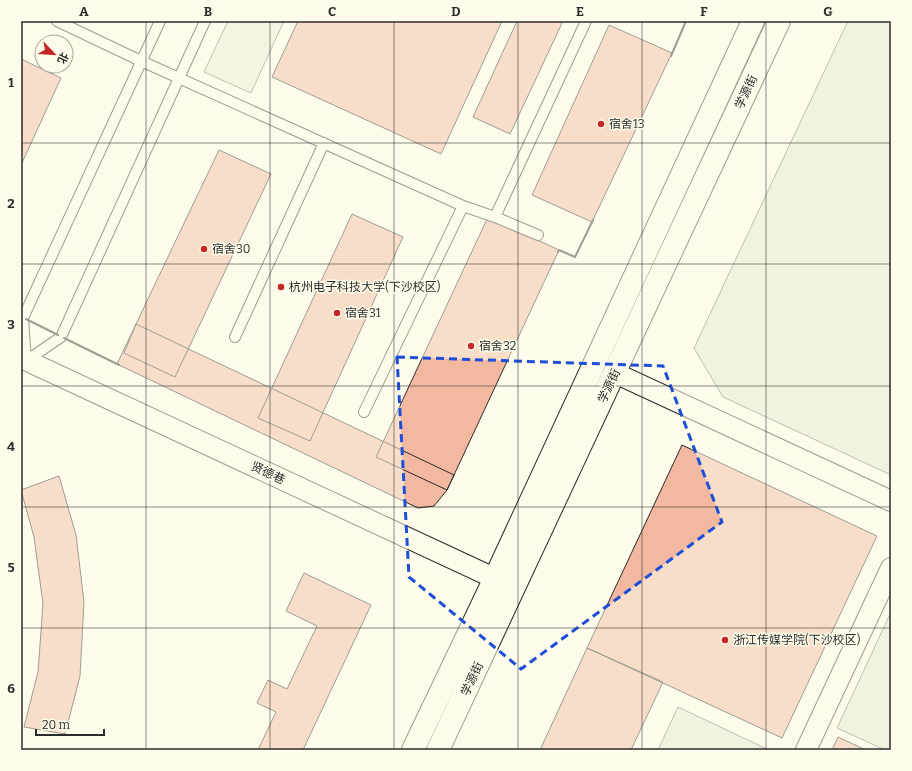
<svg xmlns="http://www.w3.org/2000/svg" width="912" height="771" viewBox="0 0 912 771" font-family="Bitter,'Noto Sans SC',serif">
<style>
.green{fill:#deebd1;stroke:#74746e}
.parking{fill:#eceadb;stroke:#74746e}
.building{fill:#f2b8a0;stroke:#2b2b2b}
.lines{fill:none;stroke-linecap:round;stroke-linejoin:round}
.lane-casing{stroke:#2b2b2b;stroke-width:12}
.street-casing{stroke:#2b2b2b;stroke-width:22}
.secondary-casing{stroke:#2b2b2b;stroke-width:24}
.lane{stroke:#fdfbea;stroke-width:10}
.street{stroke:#fdfbea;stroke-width:20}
.secondary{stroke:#fdfbea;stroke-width:22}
.wall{stroke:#2b2b2b;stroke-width:2}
.marked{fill:none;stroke:#1d4ed8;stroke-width:3;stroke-dasharray:8 5;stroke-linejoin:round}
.grid{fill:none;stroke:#2b2b2b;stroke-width:1;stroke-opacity:0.55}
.poi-dot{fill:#c62828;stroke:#fdfbea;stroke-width:1.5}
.labels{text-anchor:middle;stroke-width:3;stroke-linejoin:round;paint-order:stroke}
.street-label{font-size:12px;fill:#2b2b2b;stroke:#fdfbea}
.poi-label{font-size:12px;fill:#2b2b2b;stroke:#fdfbea;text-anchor:start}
.neatline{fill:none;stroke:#2b2b2b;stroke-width:1.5}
.grid-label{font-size:13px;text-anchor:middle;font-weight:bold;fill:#2b2b2b}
</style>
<rect width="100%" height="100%" fill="#fdfbea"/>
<path class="green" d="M 848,21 L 891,21 L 891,475 L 723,397 L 694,348 Z
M 891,612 L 891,750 L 885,750 L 837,728 Z
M 678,707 L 769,750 L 658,750 Z"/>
<path class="parking" d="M 228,21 L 284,21 L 251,93 L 204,72 Z"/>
<path class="building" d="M 298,21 L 502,21 L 441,154 L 272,77 Z
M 517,21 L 563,21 L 510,134 L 473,117 Z
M 609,25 L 672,53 L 592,222 L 532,195 Z
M 21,59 L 61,78 L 21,165 Z
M 219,150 L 271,174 L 175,377 L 124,353 L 136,324 Z
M 352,214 L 403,237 L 310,441 L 258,418 Z
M 488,217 L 559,250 L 447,490 L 376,457 Z
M 136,324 L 454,475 L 447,490 L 434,506 L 418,508 L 117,364 Z
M 682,445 L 877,536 L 782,738 L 587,648 Z
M 59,476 L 76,535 L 84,602 L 80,676 L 65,734 L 24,727 L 38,672 L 43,604 L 34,537 L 21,490 Z
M 304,573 L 371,605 L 303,750 L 258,750 L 276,712 L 257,703 L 268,680 L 287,689 L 317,626 L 286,611 Z
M 587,648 L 663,682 L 631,750 L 540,750 Z
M 838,737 L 866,750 L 832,750 Z"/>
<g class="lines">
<defs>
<path id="lane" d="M 57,21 L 141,61 L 463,206 L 495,217 L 538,235
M 495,217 L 586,21
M 235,337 L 324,143
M 26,361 L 61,337 L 205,21
M 26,361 L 23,318 L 160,21
M 364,412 L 463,206"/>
<path id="street" d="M 21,358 L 509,585
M 615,373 L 891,501
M 806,750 L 891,568"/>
<path id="secondary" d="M 413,750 L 495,578 L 753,21
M 438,750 L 779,21"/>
</defs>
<use href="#lane" class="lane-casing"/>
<use href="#street" class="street-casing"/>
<use href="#secondary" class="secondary-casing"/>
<use href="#lane" class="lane"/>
<use href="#street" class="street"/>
<use href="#secondary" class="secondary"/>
<path class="wall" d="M 671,56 L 686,21
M 558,252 L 559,250 L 575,257 L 593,220
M 26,319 L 58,335
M 64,338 L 119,365"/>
</g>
<path d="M0 0H912V771H0ZM 397,357 L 663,366 L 722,522 L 521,669 L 409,577 Z" fill="#fdfbea" fill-opacity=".55" fill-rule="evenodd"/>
<path class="marked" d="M 397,357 L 663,366 L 722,522 L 521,669 L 409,577 Z"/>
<path class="grid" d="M 146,21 L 146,750M 270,21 L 270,750M 394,21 L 394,750M 518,21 L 518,750M 642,21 L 642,750M 766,21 L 766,750M 21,143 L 891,143M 21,264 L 891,264M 21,386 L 891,386M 21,507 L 891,507M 21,628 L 891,628"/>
<g class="poi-dot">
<circle cx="601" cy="124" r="4"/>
<circle cx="204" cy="249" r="4"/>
<circle cx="281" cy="287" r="4"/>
<circle cx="337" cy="313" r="4"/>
<circle cx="471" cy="346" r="4"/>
<circle cx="725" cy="640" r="4"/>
</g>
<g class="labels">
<g class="street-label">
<text transform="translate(746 92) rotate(-65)" y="4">学源街</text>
<text transform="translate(609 386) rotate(-65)" y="4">学源街</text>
<text transform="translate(268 473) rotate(25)" y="4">贤德巷</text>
<text transform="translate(472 679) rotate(-65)" y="4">学源街</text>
</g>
<g class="poi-label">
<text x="609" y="128">宿舍13</text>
<text x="212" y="253">宿舍30</text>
<text x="289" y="291">杭州电子科技大学(下沙校区)</text>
<text x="345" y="317">宿舍31</text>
<text x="479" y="350">宿舍32</text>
<text x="733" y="644">浙江传媒学院(下沙校区)</text>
</g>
</g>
<rect width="912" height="771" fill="none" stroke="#fdfbea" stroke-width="44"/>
<g transform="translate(54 54) rotate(115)"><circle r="19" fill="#fdfbea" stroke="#a9a89e"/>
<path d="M0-3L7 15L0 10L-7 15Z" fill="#c62828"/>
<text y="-6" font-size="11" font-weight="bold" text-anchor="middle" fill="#2b2b2b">北</text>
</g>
<path d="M36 729v6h68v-6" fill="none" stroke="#2b2b2b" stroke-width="2"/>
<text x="42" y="729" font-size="12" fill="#2b2b2b" stroke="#fdfbea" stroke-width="3" paint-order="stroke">20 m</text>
<rect x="22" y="22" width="868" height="727" class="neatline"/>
<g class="grid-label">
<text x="84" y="16">A</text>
<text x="208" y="16">B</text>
<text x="332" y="16">C</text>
<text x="456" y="16">D</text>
<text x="580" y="16">E</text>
<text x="704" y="16">F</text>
<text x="828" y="16">G</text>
<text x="11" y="87">1</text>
<text x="11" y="208">2</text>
<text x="11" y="329">3</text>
<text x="11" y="451">4</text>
<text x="11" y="572">5</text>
<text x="11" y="693">6</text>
</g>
</svg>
